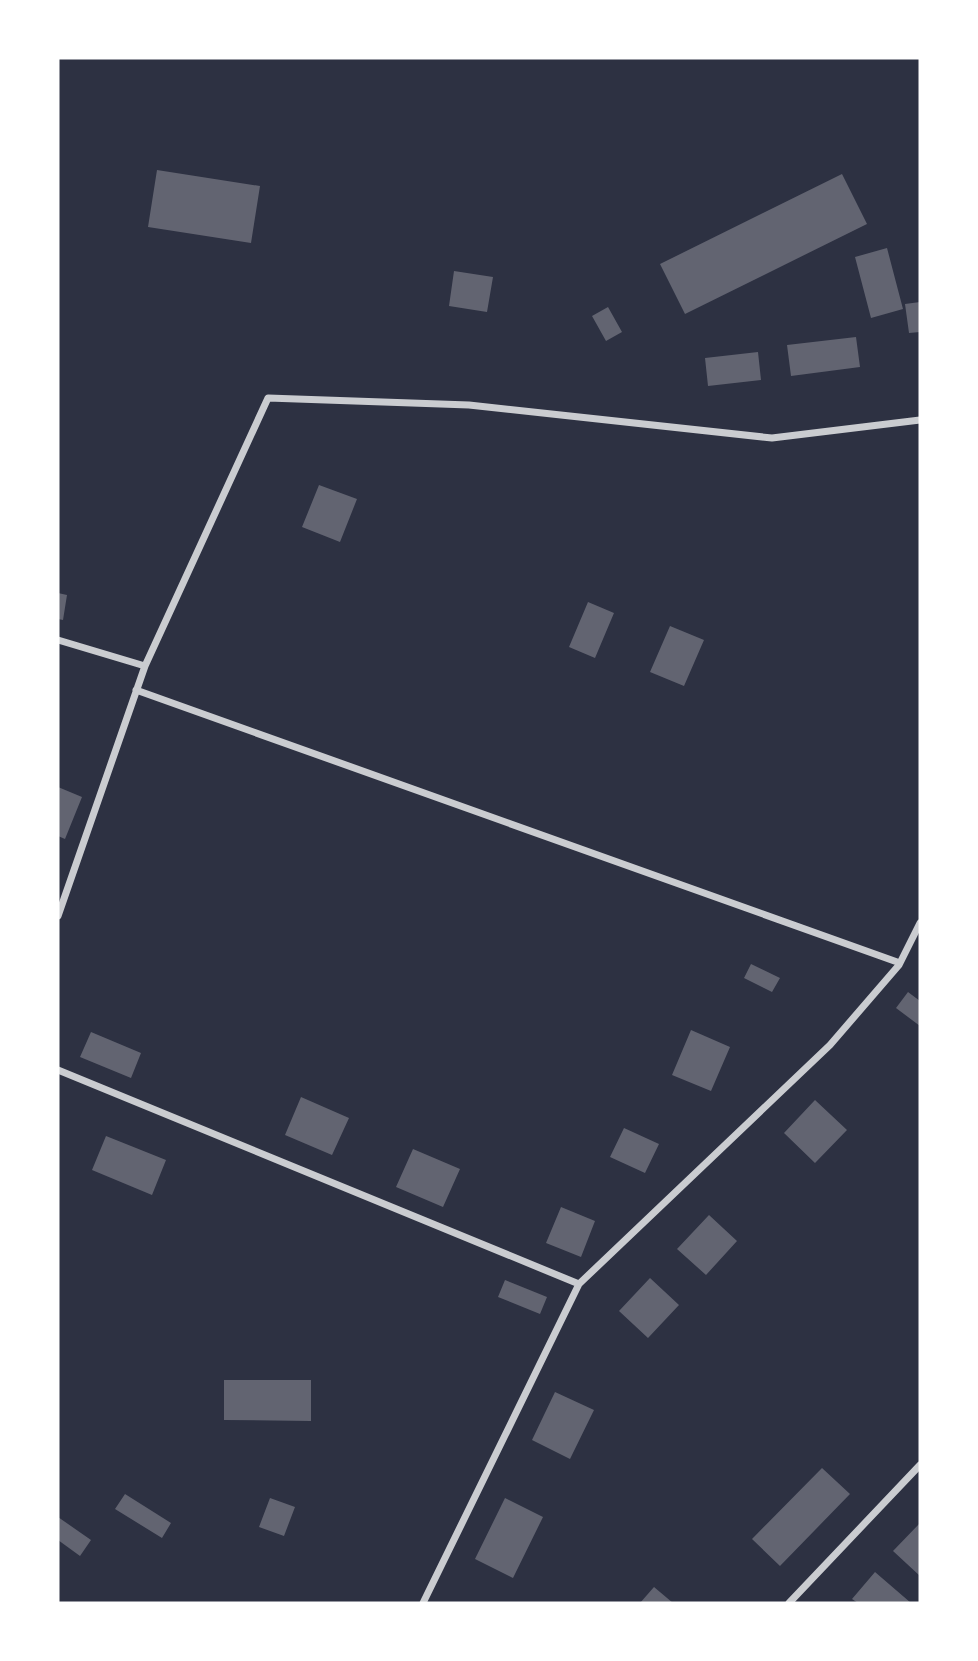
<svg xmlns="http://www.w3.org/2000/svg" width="978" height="1661" viewBox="0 0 978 1661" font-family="Ubuntu,sans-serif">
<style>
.building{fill:#626471}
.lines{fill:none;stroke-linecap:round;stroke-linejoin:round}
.minor{stroke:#caccd0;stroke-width:7}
</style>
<rect width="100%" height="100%" fill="#2d3142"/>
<path class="building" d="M 157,170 L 260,186 L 251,243 L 148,227 Z
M 842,174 L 867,224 L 685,314 L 660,264 Z
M 887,248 L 903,309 L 871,318 L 855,257 Z
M 454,271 L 493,277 L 487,312 L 449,306 Z
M 920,302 L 920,332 L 909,333 L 905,304 Z
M 608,307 L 622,332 L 606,341 L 592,316 Z
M 856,337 L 860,367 L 791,376 L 787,345 Z
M 758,352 L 761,380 L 708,386 L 705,358 Z
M 319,485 L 357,499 L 340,542 L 302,527 Z
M 58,593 L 67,595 L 63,620 L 58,619 Z
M 588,602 L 614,613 L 595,658 L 569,647 Z
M 670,626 L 704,640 L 684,686 L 650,672 Z
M 58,787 L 82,797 L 65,839 L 58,836 Z
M 751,964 L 780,978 L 772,992 L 744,978 Z
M 908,992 L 920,1001 L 920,1026 L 896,1008 Z
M 691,1030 L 730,1047 L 711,1091 L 672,1075 Z
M 91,1032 L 141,1053 L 131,1078 L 80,1057 Z
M 301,1097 L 349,1118 L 332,1155 L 285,1135 Z
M 815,1100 L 847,1130 L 815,1163 L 784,1133 Z
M 624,1128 L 659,1144 L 645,1173 L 610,1157 Z
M 106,1136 L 166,1160 L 152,1195 L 92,1170 Z
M 413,1149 L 460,1169 L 443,1207 L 396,1187 Z
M 561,1207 L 595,1221 L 581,1257 L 546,1243 Z
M 709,1215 L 737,1241 L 706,1275 L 677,1249 Z
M 650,1278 L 679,1305 L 648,1338 L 619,1311 Z
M 505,1280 L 547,1297 L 540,1314 L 498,1297 Z
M 224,1380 L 311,1380 L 311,1421 L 224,1420 Z
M 555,1392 L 594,1410 L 570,1459 L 532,1440 Z
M 822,1468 L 850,1494 L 780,1566 L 752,1539 Z
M 125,1494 L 171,1523 L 162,1538 L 115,1509 Z
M 270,1498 L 295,1507 L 284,1536 L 259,1527 Z
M 505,1498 L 543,1517 L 513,1578 L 475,1559 Z
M 58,1517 L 91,1540 L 80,1556 L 58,1540 Z
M 920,1523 L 920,1576 L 893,1551 Z
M 875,1572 L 911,1603 L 858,1603 L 852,1599 Z
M 654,1587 L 673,1603 L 640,1603 Z"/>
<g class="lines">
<path class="minor" d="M 58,640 L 145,666
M 136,690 L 900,963
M 58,916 L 145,666 L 268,398 L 469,405 L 772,438 L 920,420
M 58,1070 L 579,1284
M 423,1603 L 579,1284 L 830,1045 L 899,965 L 920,923
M 789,1603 L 920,1465"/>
</g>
<rect width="978" height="1661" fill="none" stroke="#ffffff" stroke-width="119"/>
</svg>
